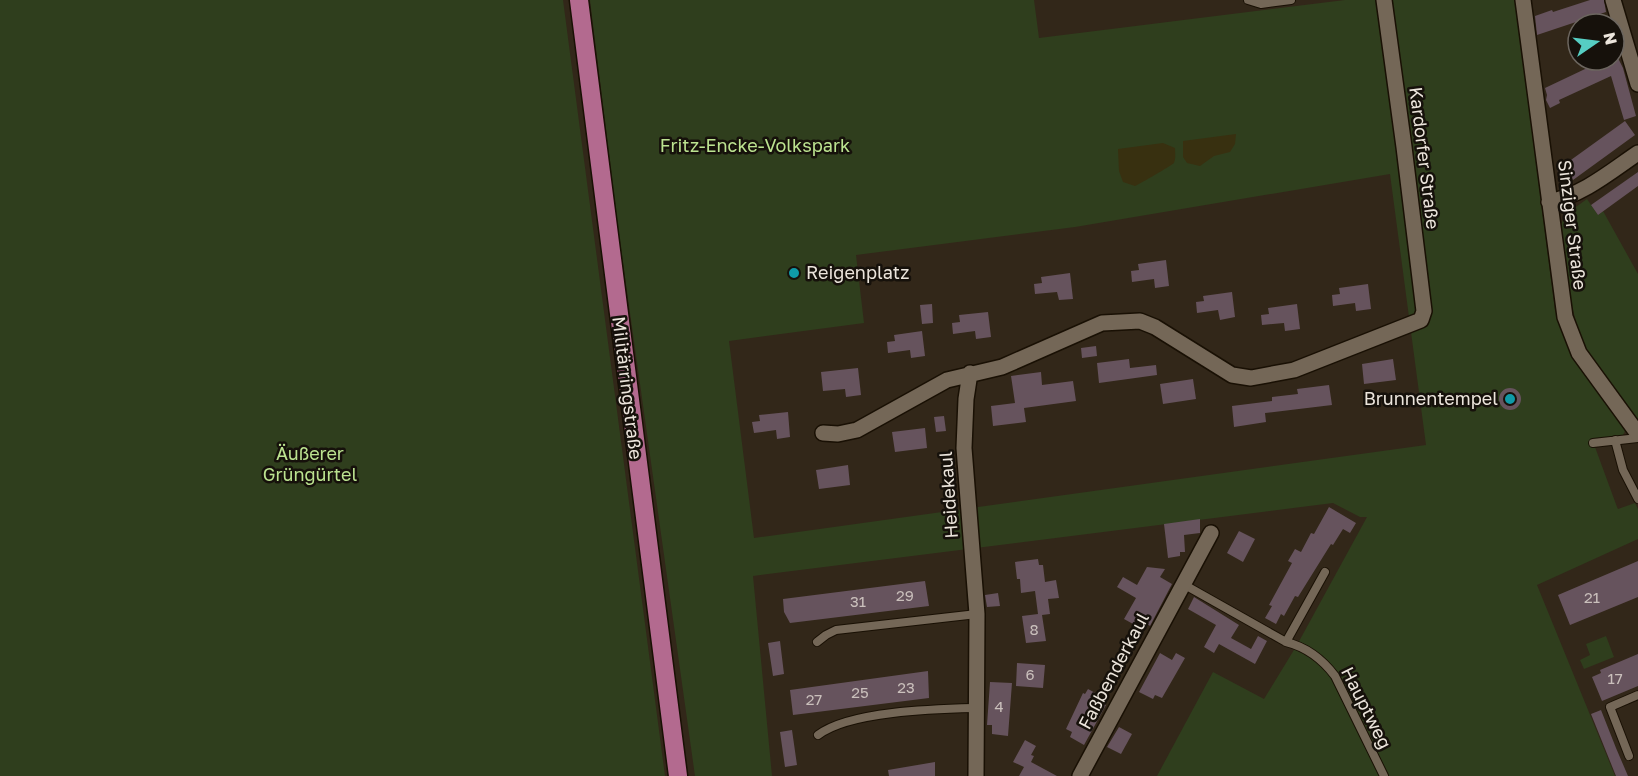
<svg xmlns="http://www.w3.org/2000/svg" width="1638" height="776" viewBox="0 0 1638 776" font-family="'Golos Text',sans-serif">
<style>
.green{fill:#2f3e1d;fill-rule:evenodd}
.sand{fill:#383010}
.building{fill:#66535d}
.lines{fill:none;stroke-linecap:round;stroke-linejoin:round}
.service-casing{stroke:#191004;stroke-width:10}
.minor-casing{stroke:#191004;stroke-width:18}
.primary-casing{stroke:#191004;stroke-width:21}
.service{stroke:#746757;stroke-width:8}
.minor{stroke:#746757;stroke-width:15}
.primary{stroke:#b36a8f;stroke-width:18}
.culture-dot{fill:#0f9aa8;stroke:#16110b;stroke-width:2}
.labels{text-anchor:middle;stroke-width:5;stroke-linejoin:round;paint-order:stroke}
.number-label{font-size:15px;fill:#cac0bc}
.park-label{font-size:18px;fill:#bce390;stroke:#16110b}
.street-label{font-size:18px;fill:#ece5dc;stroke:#16110b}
.poi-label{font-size:18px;fill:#ece5dc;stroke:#16110b;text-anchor:start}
</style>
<rect width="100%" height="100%" fill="#322719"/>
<path class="green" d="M 0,0 L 563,0 L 665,776 L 0,776 Z
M 590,0 L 1034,0 L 1039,38 L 1345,0 L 1515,0 L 1555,310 L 1572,356 L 1626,429 L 1623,435 L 1594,442 L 1595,447 L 1617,507 L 1618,509 L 1635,503 L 1638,509 L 1638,539 L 1537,585 L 1615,776 L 1157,776 L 1213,672 L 1264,699 L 1297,645 L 1367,517 L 1360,517 L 1333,503 L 753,576 L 772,776 L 695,776 L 618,227 ZM 1390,174 L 1426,445 L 754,538 L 729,341 L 864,323 L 856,255 L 1075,227 Z
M 1587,199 L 1598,215 L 1603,211 L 1638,274 L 1638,420 L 1592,358 L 1584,345 L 1577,326 L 1569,294 L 1560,226 L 1566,214 Z
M 1606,636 L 1614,657 L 1584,669 L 1580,660 L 1590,655 L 1586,644 Z"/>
<path class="sand" d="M 1236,134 L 1235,144 L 1230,152 L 1214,156 L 1200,166 L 1187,163 L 1183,157 L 1183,141 Z
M 1163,143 L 1175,148 C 1175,153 1176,158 1174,163 C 1172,165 1140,184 1135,186 L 1123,182 L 1119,171 L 1118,149 Z"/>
<path class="building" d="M 1590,0 L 1604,0 L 1606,12 L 1537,35 L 1535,16 L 1552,10 L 1553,12 Z
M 1618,58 L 1623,68 L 1636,116 L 1624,120 L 1611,76 L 1559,100 L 1560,103 L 1550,108 L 1546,100 L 1547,95 L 1545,88 L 1604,60 Z
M 1625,121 L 1635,135 L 1573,180 L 1570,175 L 1564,180 L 1557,170 Z
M 1638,172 L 1638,186 L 1598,215 L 1591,205 Z
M 1166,260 L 1169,286 L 1155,288 L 1154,279 L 1132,282 L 1131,271 L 1139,270 L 1138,264 Z
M 1070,273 L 1073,299 L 1059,300 L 1057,292 L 1035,294 L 1034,284 L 1042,283 L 1041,277 Z
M 1368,284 L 1371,309 L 1356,311 L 1355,303 L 1333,306 L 1332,295 L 1340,294 L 1339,288 Z
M 1232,292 L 1235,317 L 1220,320 L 1218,310 L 1197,313 L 1196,302 L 1204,301 L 1203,296 Z
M 932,304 L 933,323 L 922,324 L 920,305 Z
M 1297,304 L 1300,329 L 1285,331 L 1284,323 L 1262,325 L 1261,315 L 1269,314 L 1268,308 Z
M 988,312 L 991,337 L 976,339 L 975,331 L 953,334 L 952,323 L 960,322 L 959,315 Z
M 922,331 L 925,356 L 911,358 L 910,350 L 888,353 L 887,342 L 895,341 L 894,335 Z
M 1096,346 L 1097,356 L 1082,358 L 1081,348 Z
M 1129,359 L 1130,368 L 1156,365 L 1157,375 L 1099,383 L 1097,363 Z
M 1393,359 L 1396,380 L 1364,384 L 1362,364 Z
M 858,368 L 861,395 L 846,397 L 845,389 L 823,391 L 821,372 Z
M 1041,372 L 1042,385 L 1073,381 L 1076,401 L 1024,408 L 1026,422 L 993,426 L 991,406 L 1015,403 L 1011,376 Z
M 1193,379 L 1196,399 L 1163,404 L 1160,384 Z
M 1329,385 L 1332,405 L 1265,413 L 1266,422 L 1234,427 L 1232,406 L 1272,401 L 1272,397 L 1298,394 L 1297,389 Z
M1499 399a11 11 0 1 1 22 0a11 11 0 1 1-22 0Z
M 788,412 L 790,437 L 777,439 L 776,430 L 754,433 L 752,422 L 760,421 L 759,415 Z
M 944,416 L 946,431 L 936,432 L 934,417 Z
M 925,428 L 927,448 L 895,452 L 892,432 Z
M 848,465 L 850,485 L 819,489 L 816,470 Z
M 1329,507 L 1356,523 L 1350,533 L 1343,529 L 1333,545 L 1331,544 L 1298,597 L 1295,596 L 1284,616 L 1281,614 L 1276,624 L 1265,618 L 1272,606 L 1269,605 L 1292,563 L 1288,561 L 1295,549 L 1301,552 L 1311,533 L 1314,534 Z
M 1200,519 L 1200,533 L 1184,535 L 1185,552 L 1180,552 L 1180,556 L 1168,558 L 1164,524 Z
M 1239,531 L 1255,539 L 1243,562 L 1227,553 Z
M 1038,559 L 1039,565 L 1043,565 L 1045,582 L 1056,580 L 1059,598 L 1048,599 L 1050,614 L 1042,615 L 1046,641 L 1026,643 L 1022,616 L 1038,614 L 1035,591 L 1021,593 L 1020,579 L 1017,579 L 1015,562 Z
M 1638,561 L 1638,597 L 1570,625 L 1558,595 Z
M 1147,567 L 1165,569 L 1160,577 L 1172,584 L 1150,626 L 1147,624 L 1144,630 L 1124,619 L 1136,598 L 1117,587 L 1123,577 L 1137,585 Z
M 925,581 L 929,606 L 790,623 L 784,612 L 783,599 Z
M 998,593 L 1000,606 L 987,607 L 985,595 Z
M 1194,597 L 1239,625 L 1231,638 L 1251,649 L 1258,636 L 1267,641 L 1255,664 L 1219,644 L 1214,653 L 1204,647 L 1216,625 L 1188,609 Z
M 780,641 L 784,674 L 773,676 L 768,643 Z
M 1160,653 L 1172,660 L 1176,653 L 1185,658 L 1162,698 L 1155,695 L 1153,699 L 1139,692 Z
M 1638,654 L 1638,686 L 1602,701 L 1592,677 L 1601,673 L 1600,670 Z
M 1017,663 L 1045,665 L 1043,688 L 1016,686 Z
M 928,671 L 929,698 L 793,715 L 790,690 Z
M 990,682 L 1012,683 L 1008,736 L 992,734 L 992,725 L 987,725 Z
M 1088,689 L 1099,695 L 1096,700 L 1106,705 L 1084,745 L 1070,737 L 1072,732 L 1066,729 L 1083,693 L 1085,694 Z
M 1601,710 L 1616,748 L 1628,776 L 1616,776 L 1591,714 Z
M 1119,727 L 1132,734 L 1121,754 L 1107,747 Z
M 792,730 L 797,765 L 785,767 L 780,732 Z
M 1025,740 L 1036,746 L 1031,755 L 1034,756 L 1031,762 L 1057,776 L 1019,776 L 1024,767 L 1013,762 Z
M 935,762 L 935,776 L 889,776 L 888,770 Z"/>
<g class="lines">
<defs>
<path id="service" d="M 1248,0 L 1261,4 L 1291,0
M 1615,440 L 1623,470 L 1638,499
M 1593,443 L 1638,438
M 1183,584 L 1286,642 L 1325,572
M 817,642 L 826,635 L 836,630 L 977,614
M 1286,642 C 1306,647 1323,660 1335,676 L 1384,776
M 818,735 C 849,711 935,709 975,708
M 1629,756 L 1610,707 L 1638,695"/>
<path id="minor" d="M 1523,0 L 1565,317 L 1579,353 L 1638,434
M 1613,0 L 1638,84
M 1549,202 C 1583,195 1610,172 1638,153
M 970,373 L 966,399 L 964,448 L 977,614 L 976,776
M 823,433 L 838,434 L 857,430 L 947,380 L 1002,367 L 1102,323 L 1140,321 L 1155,327 L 1232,375 L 1251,378 L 1294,370 L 1421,320 L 1424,311 L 1404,147 L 1384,0
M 1080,776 L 1211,533"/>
<path id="primary" d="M 579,0 L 678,776"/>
</defs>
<use href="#service" class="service-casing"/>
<use href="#minor" class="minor-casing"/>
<use href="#primary" class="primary-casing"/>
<use href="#service" class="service"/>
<use href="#minor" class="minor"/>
<use href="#primary" class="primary"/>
</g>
<g class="culture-dot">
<circle cx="794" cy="273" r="6"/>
<circle cx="1510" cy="399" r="6"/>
</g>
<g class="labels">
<g class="number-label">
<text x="905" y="601">29</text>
<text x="1592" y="603">21</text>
<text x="858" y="607">31</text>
<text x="1034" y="635">8</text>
<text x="1030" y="680">6</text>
<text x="1615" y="684">17</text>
<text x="906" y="693">23</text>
<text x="860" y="698">25</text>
<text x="814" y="705">27</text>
<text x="999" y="712">4</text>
</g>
<g class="park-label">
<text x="755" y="152">Fritz-Encke-Volkspark</text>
<text x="310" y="460">Äußerer<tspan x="310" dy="21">Grüngürtel</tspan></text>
</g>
<g class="street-label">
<text transform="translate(1424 158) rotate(83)" y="6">Kardorfer Straße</text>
<text transform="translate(1572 225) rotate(83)" y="6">Sinziger Straße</text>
<text transform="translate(627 388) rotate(83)" y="6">Militärringstraße</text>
<text transform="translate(949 495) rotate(-94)" y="6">Heidekaul</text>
<text transform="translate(1114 671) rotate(-62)" y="6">Faßbenderkaul</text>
<text transform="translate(1366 708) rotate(63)" y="6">Hauptweg</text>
</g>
<g class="poi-label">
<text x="806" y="279">Reigenplatz</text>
<text x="1498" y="405" text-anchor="end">Brunnentempel</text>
</g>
</g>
<g transform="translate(1596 42) rotate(76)"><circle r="28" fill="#16110b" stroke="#6c665f" stroke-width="1.5"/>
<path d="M0-4.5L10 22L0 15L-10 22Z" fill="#56cec3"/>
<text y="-9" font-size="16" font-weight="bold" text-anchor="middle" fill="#ece5dc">N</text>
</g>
</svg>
